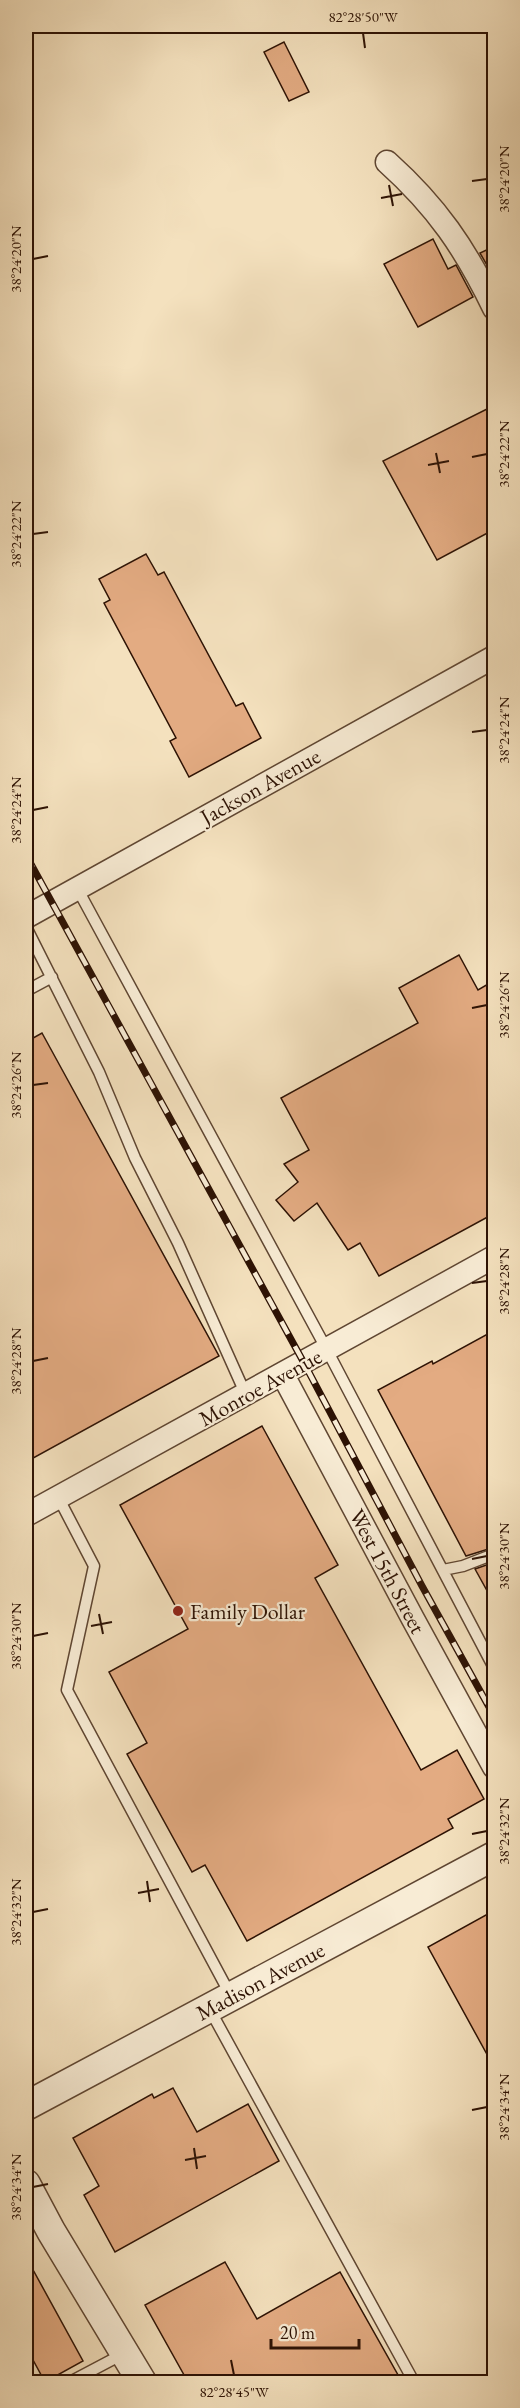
<svg xmlns="http://www.w3.org/2000/svg" width="520" height="2408" viewBox="0 0 520 2408" font-family="'EB Garamond',serif">
<style>
.building{fill:#e3ab82;stroke:#2d1204;stroke-width:1.5}
.lines{fill:none;stroke-linecap:round;stroke-linejoin:round}
.service-casing{stroke:#5f4632;stroke-width:13}
.minor-casing{stroke:#5f4632;stroke-width:25}
.tertiary-casing{stroke:#5f4632;stroke-width:31}
.service{stroke:#f8ecd5;stroke-width:10}
.minor{stroke:#f8ecd5;stroke-width:22}
.tertiary{stroke:#f8ecd5;stroke-width:28}
.rail-casing{stroke:#2d1204;stroke-width:7}
.rail{stroke:#f8ecd5;stroke-width:4.5;stroke-dasharray:14;stroke-linecap:butt}
.ticks{fill:none;stroke:#2d1204;stroke-width:2}
.poi-dot{fill:#8f2418;stroke:#f8ecd5;stroke-width:2}
.labels{text-anchor:middle;stroke-width:4.5;stroke-linejoin:round;paint-order:stroke}
.street-label{font-size:22px;fill:#2d1204;stroke:#f8ecd5}
.poi-label{font-size:22px;fill:#2d1204;stroke:#f8ecd5;text-anchor:start}
.neatline{fill:none;stroke:#2d1204;stroke-width:2}
.ticks-label{font-size:15px;text-anchor:middle;fill:#2d1204}
</style>
<rect width="100%" height="100%" fill="#f4e1be"/>
<filter id="stains"><feTurbulence type="fractalNoise" baseFrequency=".00333" numOctaves="4"/><feColorMatrix values="0 0 0 0 .2 0 0 0 0 .09 0 0 0 0 .02 0 0 0 .5 -.17"/></filter>
<radialGradient id="worn" r=".72"><stop offset=".6" stop-color="#630" stop-opacity="0"/><stop offset="1" stop-color="#630" stop-opacity=".3"/></radialGradient>
<path class="building" d="M 284,42 L 309,92 L 289,101 L 264,52 Z
M 433,239 L 448,269 L 456,265 L 473,297 L 418,327 L 384,264 Z
M 495,246 L 495,279 L 480,253 Z
M 495,405 L 495,529 L 437,560 L 383,461 Z
M 146,554 L 158,575 L 164,572 L 236,706 L 243,703 L 261,738 L 189,777 L 170,741 L 176,738 L 104,603 L 110,600 L 99,579 Z
M 459,955 L 478,990 L 495,980 L 495,1213 L 379,1276 L 360,1243 L 348,1250 L 317,1203 L 294,1221 L 276,1200 L 298,1182 L 284,1164 L 309,1150 L 281,1098 L 418,1023 L 399,988 Z
M 42,1033 L 219,1356 L 26,1462 L 26,1042 Z
M 495,1330 L 495,1547 L 466,1556 L 378,1390 L 432,1361 L 433,1364 Z
M 262,1426 L 338,1565 L 315,1578 L 421,1770 L 457,1750 L 484,1799 L 448,1819 L 453,1828 L 247,1941 L 205,1865 L 192,1872 L 127,1754 L 147,1743 L 109,1672 L 188,1629 L 120,1505 Z
M 495,1562 L 495,1605 L 475,1569 Z
M 495,1910 L 495,2069 L 428,1947 Z
M 173,2088 L 197,2132 L 248,2104 L 279,2161 L 115,2252 L 84,2195 L 99,2186 L 73,2138 L 152,2094 L 154,2098 Z
M 26,2257 L 83,2361 L 45,2382 L 26,2347 Z
M 225,2262 L 257,2319 L 340,2272 L 402,2382 L 188,2382 L 145,2305 Z"/>
<g class="lines">
<defs>
<path id="service" d="M 77,888 L 327,1350 L 494,1668
M 26,927 L 99,1072 L 135,1158 L 178,1243 L 246,1395
M 26,991 L 52,977
M 58,1497 L 94,1566 L 67,1690 L 231,1996
M 443,1570 L 463,1566 L 494,1554
M 209,2008 L 414,2382
M 70,2382 L 123,2354"/>
<path id="minor" d="M 387,162 C 437,207 465,248 494,308
M 26,917 L 494,657
M 283,1375 L 413,1619 L 494,1767
M 26,1515 L 494,1257"/>
<path id="tertiary" d="M 26,2106 L 494,1856
M 26,2184 L 51,2231 L 142,2382"/>
</defs>
<use href="#service" class="service-casing"/>
<use href="#minor" class="minor-casing"/>
<use href="#tertiary" class="tertiary-casing"/>
<use href="#service" class="service"/>
<use href="#minor" class="minor"/>
<use href="#tertiary" class="tertiary"/>
<defs>
<path id="rail" d="M 26,855 L 304,1363 L 422,1586 L 494,1716"/>
</defs>
<use href="#rail" class="rail-casing"/>
<use href="#rail" class="rail"/>
</g>
<path class="ticks" d="M 363,33 L 365,48M 472,181 L 487,179M 389,185 L 393,206M 381,198 L 402,194M 33,259 L 48,256M 436,453 L 440,473M 472,457 L 487,454M 428,465 L 449,461M 33,534 L 48,532M 472,732 L 487,730M 33,810 L 48,807M 472,1008 L 487,1005M 33,1085 L 48,1083M 472,1283 L 487,1281M 33,1361 L 48,1358M 472,1559 L 487,1556M 99,1614 L 103,1634M 91,1626 L 112,1622M 33,1636 L 48,1633M 472,1834 L 487,1831M 147,1881 L 150,1902M 138,1893 L 159,1889M 33,1912 L 48,1909M 472,2110 L 487,2107M 194,2148 L 197,2169M 185,2160 L 206,2156M 33,2187 L 48,2184M 231,2360 L 234,2375"/>
<circle class="poi-dot" cx="178" cy="1611" r="6"/>
<g class="labels">
<g class="street-label">
<text transform="translate(260 786) rotate(-29)" y="8">Jackson Avenue</text>
<text transform="translate(260 1387) rotate(-29)" y="8">Monroe Avenue</text>
<text transform="translate(388 1571) rotate(62)" y="8">West 15th Street</text>
<text transform="translate(260 1981) rotate(-28)" y="8">Madison Avenue</text>
</g>
<g class="poi-label">
<text x="190" y="1619">Family Dollar</text>
</g>
</g>
<rect width="520" height="2408" fill="none" stroke="#f4e1be" stroke-width="66"/>
<path d="M271 2339v9h88v-9" fill="none" stroke="#2d1204" stroke-width="3"/>
<text x="280" y="2339" font-size="18" fill="#2d1204" stroke="#f8ecd5" stroke-width="4.5" paint-order="stroke">20 m</text>
<rect x="33" y="33" width="454" height="2342" class="neatline"/>
<g class="ticks-label">
<text x="363" y="22">82°28'50"W</text>
<text transform="translate(504 179) rotate(-90)" y="5">38°24'20"N</text>
<text transform="translate(16 259) rotate(-90)" y="5">38°24'20"N</text>
<text transform="translate(504 454) rotate(-90)" y="5">38°24'22"N</text>
<text transform="translate(16 534) rotate(-90)" y="5">38°24'22"N</text>
<text transform="translate(504 730) rotate(-90)" y="5">38°24'24"N</text>
<text transform="translate(16 810) rotate(-90)" y="5">38°24'24"N</text>
<text transform="translate(504 1005) rotate(-90)" y="5">38°24'26"N</text>
<text transform="translate(16 1085) rotate(-90)" y="5">38°24'26"N</text>
<text transform="translate(504 1281) rotate(-90)" y="5">38°24'28"N</text>
<text transform="translate(16 1361) rotate(-90)" y="5">38°24'28"N</text>
<text transform="translate(504 1556) rotate(-90)" y="5">38°24'30"N</text>
<text transform="translate(16 1636) rotate(-90)" y="5">38°24'30"N</text>
<text transform="translate(504 1831) rotate(-90)" y="5">38°24'32"N</text>
<text transform="translate(16 1912) rotate(-90)" y="5">38°24'32"N</text>
<text transform="translate(504 2107) rotate(-90)" y="5">38°24'34"N</text>
<text transform="translate(16 2187) rotate(-90)" y="5">38°24'34"N</text>
<text x="234" y="2397">82°28'45"W</text>
</g>
<rect width="100%" height="100%" filter="url(#stains)"/>
<rect width="100%" height="100%" fill="url(#worn)"/>
</svg>
